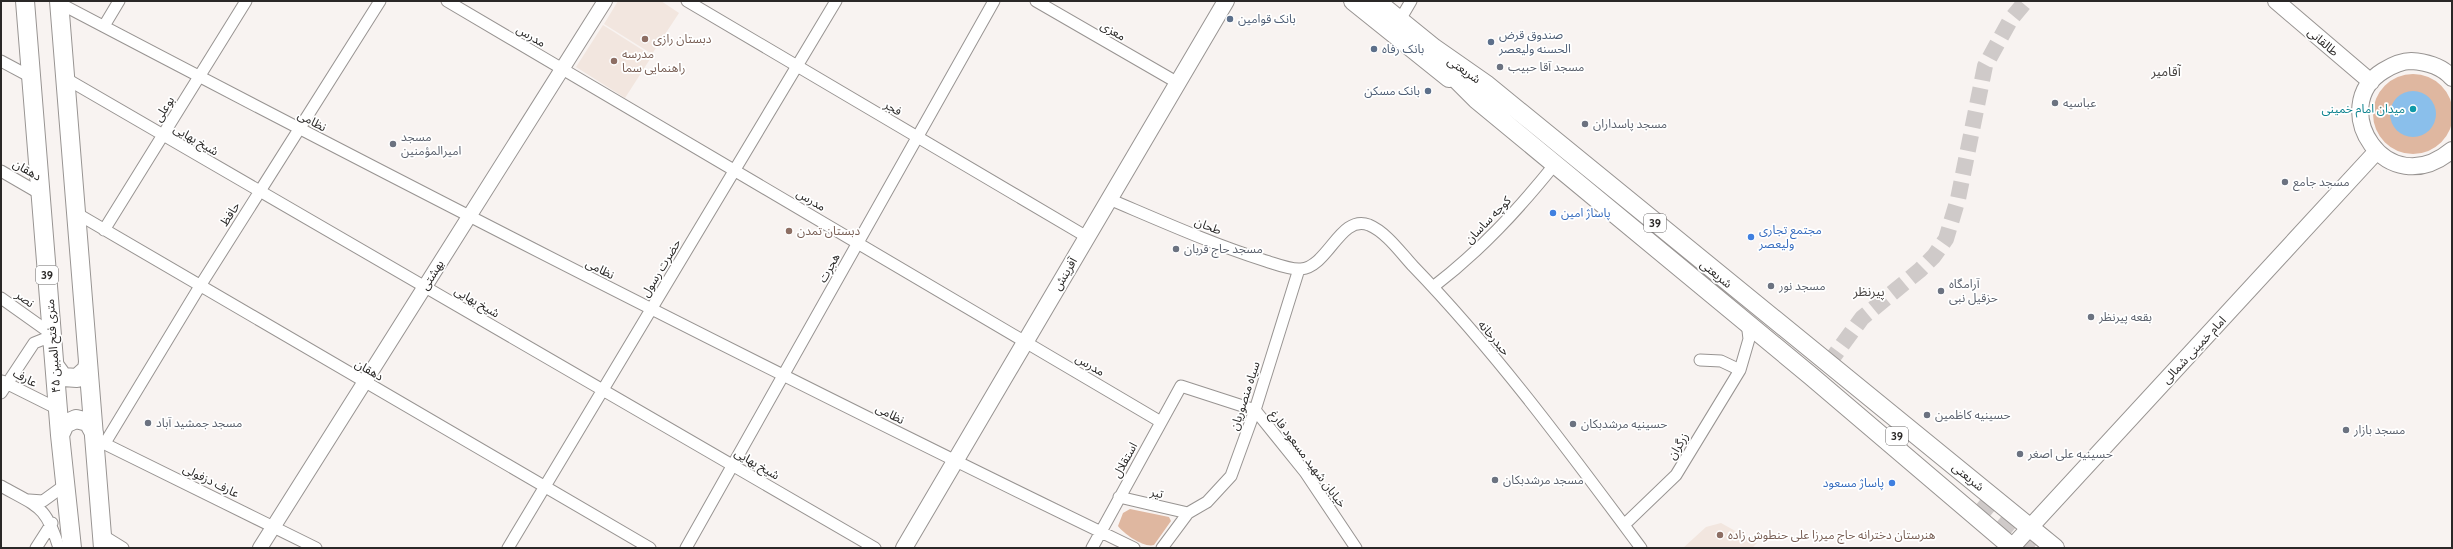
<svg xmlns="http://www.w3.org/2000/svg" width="2453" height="549" viewBox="0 0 2453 549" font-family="Cabin,'Noto Sans Arabic',sans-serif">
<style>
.built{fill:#f2e6df}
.grass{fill:#dfb7a0}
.water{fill:#8abfeb}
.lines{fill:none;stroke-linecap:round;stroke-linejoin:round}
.secondary-tunnel{stroke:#cfcac9;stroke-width:16;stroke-dasharray:16 8;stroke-linecap:butt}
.primary-tunnel{stroke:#cfcac9;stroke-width:18;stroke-dasharray:18 9;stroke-linecap:butt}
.minor-casing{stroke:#989492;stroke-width:13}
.tertiary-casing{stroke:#989492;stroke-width:16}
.secondary-casing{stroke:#989492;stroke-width:18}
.primary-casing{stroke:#989492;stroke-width:20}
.minor{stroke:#fff;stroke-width:11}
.tertiary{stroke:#fff;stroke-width:14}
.secondary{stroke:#fff;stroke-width:16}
.primary{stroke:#fff;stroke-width:18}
.service-dot{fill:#5c6f8a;stroke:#fff;stroke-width:1.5}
.education-dot{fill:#8d6e63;stroke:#fff;stroke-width:1.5}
.worship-dot{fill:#6b7280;stroke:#fff;stroke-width:1.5}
.culture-dot{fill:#0f9aa8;stroke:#fff;stroke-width:1.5}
.shop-dot{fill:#3f7fe0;stroke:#fff;stroke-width:1.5}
.labels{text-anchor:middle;stroke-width:3.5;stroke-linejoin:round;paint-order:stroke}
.shield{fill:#fff;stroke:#6a6868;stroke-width:1}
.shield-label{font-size:11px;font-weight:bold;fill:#2a2827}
.service-label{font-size:12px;fill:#4e5e75;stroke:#fff;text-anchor:start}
.street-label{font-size:12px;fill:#2a2827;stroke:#fff}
.education-label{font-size:12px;fill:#785e54;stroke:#fff;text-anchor:start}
.worship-label{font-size:12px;fill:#5b616d;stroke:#fff;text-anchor:start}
.culture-label{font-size:12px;fill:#0d838f;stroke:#fff;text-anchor:end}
.shop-label{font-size:12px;fill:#366cbe;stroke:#fff;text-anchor:start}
.neighbourhood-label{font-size:13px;fill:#464240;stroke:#fff}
</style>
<rect width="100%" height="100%" fill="#f8f3f1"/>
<path class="built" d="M 618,1 L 661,1 L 679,13 L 652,54 L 604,24 Z
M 603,25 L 652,56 L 625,98 L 576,67 Z
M 1721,523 L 1757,543 L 1752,548 L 1683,548 L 1706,527 Z"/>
<path class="grass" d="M2373 114a40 40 0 1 1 80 0a40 40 0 1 1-80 0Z
M 1130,509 L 1169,517 L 1171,521 L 1154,545 C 1144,548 1124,534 1118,526 L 1123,513 Z"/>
<path class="water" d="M2390 114a23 23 0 1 1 46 0a23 23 0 1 1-46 0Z"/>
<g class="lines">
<path class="secondary-tunnel" d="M 1828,364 L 1862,318 L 1920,270 L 1934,256 L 1946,239 L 1958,199 L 1985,66 L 2011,19 L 2026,1"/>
<path class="primary-tunnel" d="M 1980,500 L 2039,548"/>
<defs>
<path id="minor" d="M 447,1 L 1161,422
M 687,1 L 1087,237
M 1036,1 L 1178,83
M 59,3 C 415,190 772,373 1134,548
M 1404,13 L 1411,1
M 104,26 L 119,1
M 1,61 L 29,76
M 65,78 L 875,548
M 1,171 L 39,193
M 1109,199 C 1161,221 1212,244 1266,261 C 1276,264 1290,270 1301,269 C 1329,266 1340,214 1369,225 C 1386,232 1401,253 1413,266 C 1497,353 1569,451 1641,548
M 76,213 L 650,548
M 104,230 L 246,1
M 1433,287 C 1481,250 1517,211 1555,164
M 1,298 L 53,335
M 1700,360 L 1721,361 L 1740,370
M 2,381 L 58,409
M 1,393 L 34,343 L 44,339 L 54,345
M 99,441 L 316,548
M 105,443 L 200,286 L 380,1
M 1,486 C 38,507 46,505 59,548
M 1119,497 L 1188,513
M 29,500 L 43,501 L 65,485
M 1624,525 L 1676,475 L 1740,370 L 1749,339 L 1747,322
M 102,535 L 123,548
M 36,548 L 52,523
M 508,548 L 836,1
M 686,548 L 994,1
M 1092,548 L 1181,386 L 1255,410 L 1305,472 L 1356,548
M 1162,548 L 1188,513 L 1207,502 L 1231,476 L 1255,410 L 1299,269"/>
<path id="tertiary" d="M 260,548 L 605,1"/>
<path id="secondary" d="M 2276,1 L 2371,82
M 2452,78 C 2442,66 2426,62 2411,61 C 2401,61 2391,66 2383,71 C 2326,106 2386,205 2452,150
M 904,548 L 1226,1
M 2011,548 L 2376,152"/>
<path id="primary" d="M 25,1 L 60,435 L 72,548
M 59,1 L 103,548
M 1353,1 L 1449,78
M 1376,1 L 1434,48 L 1487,85 L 2055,548
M 1441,64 L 1476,99 L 1811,376 L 2013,548
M 55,366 L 63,377 L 77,378 L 87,369 L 88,362
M 60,435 L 65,424 L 76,419 L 88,422 L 94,433"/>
</defs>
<use href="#minor" class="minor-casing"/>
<use href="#tertiary" class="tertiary-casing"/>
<use href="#secondary" class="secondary-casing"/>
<use href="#primary" class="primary-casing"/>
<use href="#minor" class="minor"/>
<use href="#tertiary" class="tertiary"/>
<use href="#secondary" class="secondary"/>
<use href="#primary" class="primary"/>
</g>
<g class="service-dot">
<circle cx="1230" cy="19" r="4"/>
<circle cx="1491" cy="42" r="4"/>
<circle cx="1374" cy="49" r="4"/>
<circle cx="1428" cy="91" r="4"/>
</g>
<g class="education-dot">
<circle cx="645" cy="39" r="4"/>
<circle cx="614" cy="61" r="4"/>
<circle cx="789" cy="231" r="4"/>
<circle cx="1720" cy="535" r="4"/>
</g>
<g class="worship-dot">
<circle cx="1500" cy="67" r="4"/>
<circle cx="2055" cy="103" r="4"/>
<circle cx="1585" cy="124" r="4"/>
<circle cx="393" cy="144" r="4"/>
<circle cx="2285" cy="182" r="4"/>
<circle cx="1176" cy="249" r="4"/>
<circle cx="1771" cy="286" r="4"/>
<circle cx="1941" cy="291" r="4"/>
<circle cx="2091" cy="317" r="4"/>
<circle cx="1927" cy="415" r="4"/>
<circle cx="148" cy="423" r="4"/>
<circle cx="1573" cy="424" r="4"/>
<circle cx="2346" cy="430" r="4"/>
<circle cx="2020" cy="454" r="4"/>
<circle cx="1495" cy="480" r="4"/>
</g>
<circle class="culture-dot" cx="2413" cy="109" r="4"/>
<g class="shop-dot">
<circle cx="1553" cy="213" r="4"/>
<circle cx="1751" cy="237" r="4"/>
<circle cx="1892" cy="483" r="4"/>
</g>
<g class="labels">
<g class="shield">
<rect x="1644" y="214" width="22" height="18" rx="3"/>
<rect x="36" y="266" width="22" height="18" rx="3"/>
<rect x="1886" y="427" width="22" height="18" rx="3"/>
</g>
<g class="shield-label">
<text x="1655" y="227">39</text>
<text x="47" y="279">39</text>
<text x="1897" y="440">39</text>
</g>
<g class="service-label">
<text x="1238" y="23">بانک قوامین</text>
<text x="1499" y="39">صندوق قرض<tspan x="1499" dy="14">الحسنه ولیعصر</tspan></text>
<text x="1382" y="53">بانک رفاه</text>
<text x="1420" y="95" text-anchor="end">بانک مسکن</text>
</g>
<g class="street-label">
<text transform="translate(1113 31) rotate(30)" y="4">معزی</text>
<text transform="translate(531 36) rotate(31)" y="4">مدرس</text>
<text transform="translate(2323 42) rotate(41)" y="4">طالقانی</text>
<text transform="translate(1464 70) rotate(35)" y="4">شریعتی</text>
<text transform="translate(893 108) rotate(30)" y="4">فجر</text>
<text transform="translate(164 109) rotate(-58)" y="4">بوعلی</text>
<text transform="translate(312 121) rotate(28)" y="4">نظامی</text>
<text transform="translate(196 140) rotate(30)" y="4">شیخ بهایی</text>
<text transform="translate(27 170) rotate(30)" y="4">دهقان</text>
<text transform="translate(811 200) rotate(31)" y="4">مدرس</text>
<text transform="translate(230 214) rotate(-57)" y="4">حافظ</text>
<text transform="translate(1488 220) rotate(-46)" y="4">کوچه ساسان</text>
<text transform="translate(1208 226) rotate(22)" y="4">طحان</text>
<text transform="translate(661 268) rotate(-59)" y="4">حضرت رسول</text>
<text transform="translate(829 268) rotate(-61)" y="4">هجرت</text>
<text transform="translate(600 269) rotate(27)" y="4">نظامی</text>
<text transform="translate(1065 274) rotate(-60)" y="4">آفرینش</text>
<text transform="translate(1716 274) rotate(39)" y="4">شریعتی</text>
<text transform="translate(432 275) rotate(-58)" y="4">بهشتی</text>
<text transform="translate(25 299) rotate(36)" y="4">نصر</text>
<text transform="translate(477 302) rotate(30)" y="4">شیخ بهایی</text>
<text transform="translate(1494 338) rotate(50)" y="4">حیدرخانه</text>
<text transform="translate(53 346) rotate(-94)" y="4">۴۵ متری فتح المبین</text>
<text transform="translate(2194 350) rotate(-47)" y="4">امام خمینی شمالی</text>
<text transform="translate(1090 365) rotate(31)" y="4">مدرس</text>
<text transform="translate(369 370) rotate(30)" y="4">دهقان</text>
<text transform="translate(25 378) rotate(27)" y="4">عارف</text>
<text transform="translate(1245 396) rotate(-72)" y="4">سیاه منصوریان</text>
<text transform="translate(890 414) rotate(27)" y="4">نظامی</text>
<text transform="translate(1678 446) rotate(-59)" y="4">زرگران</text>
<text transform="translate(1308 459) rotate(53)" y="4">خیابان شهید مسعود فارغ</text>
<text transform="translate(1125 460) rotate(-61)" y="4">استقلال</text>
<text transform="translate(757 464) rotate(30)" y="4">شیخ بهایی</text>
<text transform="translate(1968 477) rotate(39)" y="4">شریعتی</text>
<text transform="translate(211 481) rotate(26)" y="4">عارف دزفولی</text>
<text transform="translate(1157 493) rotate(13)" y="4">تیر</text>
</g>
<g class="education-label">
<text x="653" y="43">دبستان رازی</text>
<text x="622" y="58">مدرسه<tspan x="622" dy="14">راهنمایی سما</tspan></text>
<text x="797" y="235">دبستان تمدن</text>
<text x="1728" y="539">هنرستان دخترانه حاج میرزا علی حنطوش زاده</text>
</g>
<g class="worship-label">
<text x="1508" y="71">مسجد آقا حبیب</text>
<text x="2063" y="107">عباسیه</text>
<text x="1593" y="128">مسجد پاسداران</text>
<text x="401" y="141">مسجد<tspan x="401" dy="14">امیرالمؤمنین</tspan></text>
<text x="2293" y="186">مسجد جامع</text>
<text x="1184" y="253">مسجد حاج قربان</text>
<text x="1949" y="288">آرامگاه<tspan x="1949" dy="14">حزقیل نبی</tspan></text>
<text x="1779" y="290">مسجد نور</text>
<text x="2099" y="321">بقعه پیرنظر</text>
<text x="1935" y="419">حسینیه کاظمین</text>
<text x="156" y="427">مسجد جمشید آباد</text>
<text x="1581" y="428">حسینیه مرشدبکان</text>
<text x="2354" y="434">مسجد بازار</text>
<text x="2028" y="458">حسینیه علی اصغر</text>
<text x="1503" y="484">مسجد مرشدبکان</text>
</g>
<g class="culture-label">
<text x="2405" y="113">میدان امام خمینی</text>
</g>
<g class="shop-label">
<text x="1561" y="217">پاساژ امین</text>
<text x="1759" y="234">مجتمع تجاری<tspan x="1759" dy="14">ولیعصر</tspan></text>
<text x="1884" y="487" text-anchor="end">پاساژ مسعود</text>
</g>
<g class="neighbourhood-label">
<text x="2166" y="76">آقامیر</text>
<text x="1869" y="296">پیرنظر</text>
</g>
</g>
<rect width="2453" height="549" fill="none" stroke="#2a2827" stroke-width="4"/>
</svg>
